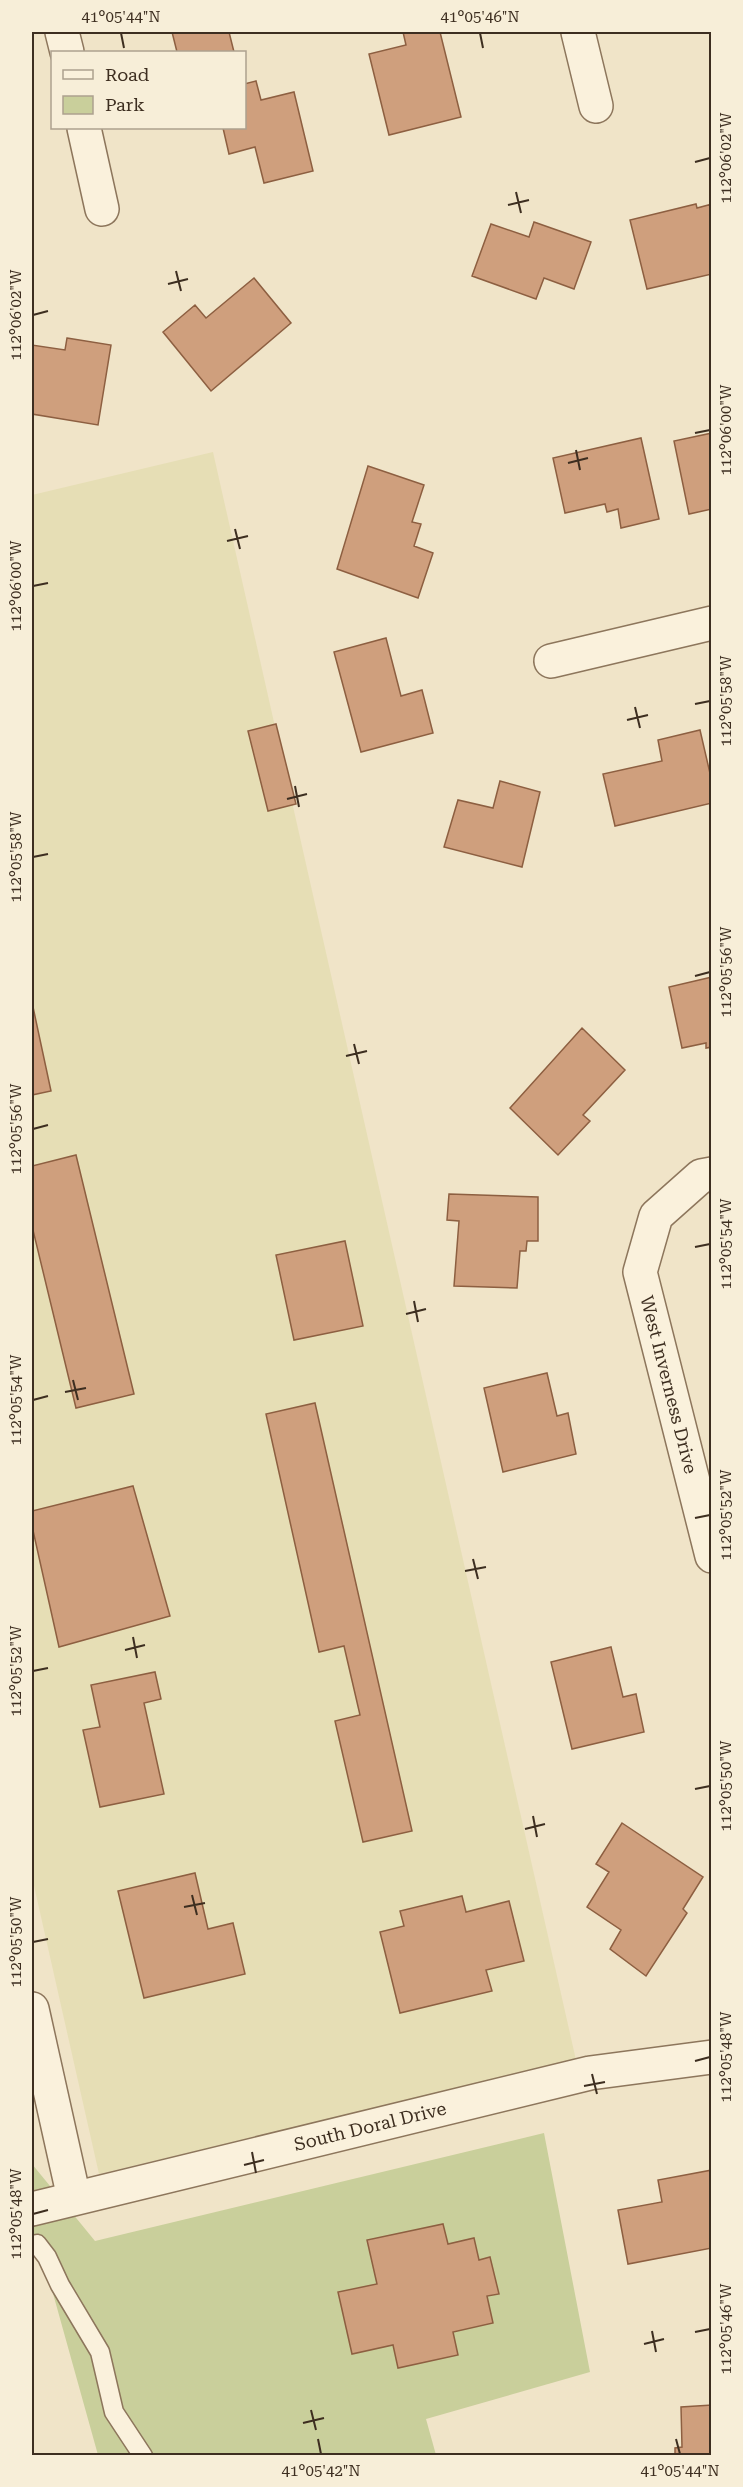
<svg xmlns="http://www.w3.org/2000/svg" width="743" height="2487" viewBox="0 0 743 2487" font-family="'Roboto Serif',serif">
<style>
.farmland{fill:#e6deb5}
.green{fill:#c9cf9b}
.building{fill:#cf9f7d;stroke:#8d5f41;stroke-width:1.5}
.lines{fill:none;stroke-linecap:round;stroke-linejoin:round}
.service-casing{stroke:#8d765c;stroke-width:21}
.minor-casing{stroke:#8d765c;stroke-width:36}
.service{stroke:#faf1dc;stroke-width:18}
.minor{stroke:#faf1dc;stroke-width:33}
.ticks{fill:none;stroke:#3d2e20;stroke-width:2}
.labels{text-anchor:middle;stroke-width:6;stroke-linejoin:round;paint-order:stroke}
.street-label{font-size:18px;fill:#3d2e20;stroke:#f7eed8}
.neatline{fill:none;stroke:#3d2e20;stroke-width:2}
.ticks-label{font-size:15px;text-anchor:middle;fill:#3d2e20}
</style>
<rect width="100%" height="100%" fill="#f0e4c8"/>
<path class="farmland" d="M 213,452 L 576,2060 L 99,2174 L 32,1877 L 32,495 Z"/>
<path class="green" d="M 544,2133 L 590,2372 L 426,2419 L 436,2455 L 98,2455 L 42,2254 L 32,2244 L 32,2164 L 95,2241 Z"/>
<path class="building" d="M 172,32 L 229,32 L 234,52 L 177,52 Z
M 403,32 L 440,32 L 461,117 L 389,135 L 369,54 L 406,45 Z
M 256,81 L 261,100 L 294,92 L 313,171 L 264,183 L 255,147 L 229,154 L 223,128 L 244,128 L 244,84 Z
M 696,204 L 697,208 L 712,204 L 712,274 L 647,289 L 630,220 Z
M 534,222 L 591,242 L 574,289 L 544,278 L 536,299 L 472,276 L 491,224 L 529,237 Z
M 254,278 L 291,323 L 211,391 L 163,332 L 195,305 L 206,318 Z
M 67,338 L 111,345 L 98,425 L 32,414 L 32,345 L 65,350 Z
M 712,433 L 712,509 L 689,514 L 674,441 Z
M 641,438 L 659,519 L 621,528 L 618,509 L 607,512 L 605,504 L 565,513 L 553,458 Z
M 368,466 L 424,485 L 412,522 L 421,524 L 414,546 L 433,553 L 418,598 L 337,569 Z
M 386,638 L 401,696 L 422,690 L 433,733 L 361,752 L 334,652 Z
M 276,724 L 296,804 L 268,811 L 248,731 Z
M 700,730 L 712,782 L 712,803 L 615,826 L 603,774 L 662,761 L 658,740 Z
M 500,781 L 540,792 L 522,867 L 444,847 L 458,800 L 493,808 Z
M 712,977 L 712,1047 L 706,1048 L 706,1043 L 682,1048 L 669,987 Z
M 33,1007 L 51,1091 L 32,1095 L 32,1008 Z
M 582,1028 L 625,1070 L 583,1115 L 590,1121 L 558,1155 L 510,1108 Z
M 76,1155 L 134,1394 L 76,1408 L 32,1226 L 32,1166 Z
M 449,1194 L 538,1197 L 538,1241 L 527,1241 L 526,1251 L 520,1251 L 517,1288 L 454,1286 L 459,1221 L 447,1220 Z
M 345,1241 L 363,1326 L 294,1340 L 276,1255 Z
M 547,1373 L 557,1416 L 568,1413 L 576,1454 L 503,1472 L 484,1388 Z
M 315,1403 L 412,1831 L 363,1842 L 335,1721 L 360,1715 L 344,1646 L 319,1652 L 266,1414 Z
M 133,1486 L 170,1616 L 59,1647 L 32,1526 L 32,1511 Z
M 611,1647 L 623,1697 L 636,1694 L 644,1732 L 572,1749 L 551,1662 Z
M 155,1672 L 161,1699 L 144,1703 L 164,1794 L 100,1807 L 83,1730 L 100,1727 L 91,1685 Z
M 622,1823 L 703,1877 L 683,1909 L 687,1913 L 646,1976 L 610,1949 L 621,1930 L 587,1907 L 609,1872 L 596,1864 Z
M 195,1873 L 208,1929 L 233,1923 L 245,1974 L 144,1998 L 118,1891 Z
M 462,1896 L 466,1912 L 509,1901 L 524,1961 L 486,1970 L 492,1991 L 400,2013 L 380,1932 L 404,1926 L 400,1911 Z
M 712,2170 L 712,2248 L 628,2264 L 618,2210 L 662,2202 L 658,2180 Z
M 443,2224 L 448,2244 L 474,2238 L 479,2260 L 490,2257 L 499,2294 L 487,2296 L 493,2323 L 453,2332 L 458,2355 L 398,2368 L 393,2345 L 352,2354 L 338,2292 L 377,2284 L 367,2240 Z
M 712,2405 L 712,2456 L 675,2456 L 675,2448 L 682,2447 L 681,2407 Z"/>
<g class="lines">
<defs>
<path id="service" d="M 37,2244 L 47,2257 L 60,2285 L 100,2352 L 114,2412 L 143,2456"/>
<g id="minor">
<path d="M 62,32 L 67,52"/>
<path d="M 578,32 L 596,106"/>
<path d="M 84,128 L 102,209"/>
<path d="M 551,661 L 712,623"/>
<path id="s1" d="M 712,1174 L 701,1176 L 656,1216 L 640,1272 L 712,1556"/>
<path d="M 32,2009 L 74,2198"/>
<path id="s2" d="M 32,2209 L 590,2073 L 712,2057"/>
</g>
</defs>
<use href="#service" class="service-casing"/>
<use href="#minor" class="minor-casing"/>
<use href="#service" class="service"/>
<use href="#minor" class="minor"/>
</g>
<path class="ticks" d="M 121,33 L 124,48M 480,33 L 483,48M 695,162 L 710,158M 516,192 L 521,213M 508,205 L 529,200M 176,271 L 181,291M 168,284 L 188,279M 33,315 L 48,311M 695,433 L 710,430M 576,450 L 580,470M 568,463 L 588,458M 235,529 L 240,549M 227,541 L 248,536M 33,586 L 48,583M 695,704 L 710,701M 635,707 L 640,728M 627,720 L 648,715M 295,786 L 299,807M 287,799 L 307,794M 33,857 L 48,854M 695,976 L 710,972M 354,1044 L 359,1064M 346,1056 L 367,1051M 33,1129 L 48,1125M 695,1247 L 710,1244M 414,1301 L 418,1322M 406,1314 L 426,1309M 73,1380 L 78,1400M 65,1392 L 86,1388M 33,1400 L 48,1396M 695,1518 L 710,1515M 473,1559 L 478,1579M 465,1571 L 486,1567M 133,1637 L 137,1658M 125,1650 L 145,1645M 33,1671 L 48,1668M 695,1789 L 710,1786M 533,1816 L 537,1837M 525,1829 L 545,1824M 192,1895 L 197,1915M 184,1907 L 205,1903M 33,1942 L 48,1939M 695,2061 L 710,2057M 592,2074 L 597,2094M 584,2086 L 605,2082M 252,2152 L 256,2173M 244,2165 L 264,2160M 33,2214 L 48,2210M 652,2331 L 656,2352M 695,2332 L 710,2329M 644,2344 L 664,2339M 311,2410 L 316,2430M 303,2423 L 324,2418M 318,2439 L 321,2454M 676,2439 L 680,2454"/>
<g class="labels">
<g class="street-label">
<text dy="6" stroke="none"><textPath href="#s1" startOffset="246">West Inverness Drive</textPath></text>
<text dy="6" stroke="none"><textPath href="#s2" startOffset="348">South Doral Drive</textPath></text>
</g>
</g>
<rect width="743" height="2487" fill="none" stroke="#f7eed8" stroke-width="66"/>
<rect x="51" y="51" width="195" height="78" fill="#f7eed8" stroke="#ada18e" stroke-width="1.5"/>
<rect x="63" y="70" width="30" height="9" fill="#faf1dc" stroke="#ada18e" stroke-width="1.5"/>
<text x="105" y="81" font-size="18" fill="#3d2e20">Road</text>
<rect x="63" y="96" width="30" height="18" fill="#c9cf9b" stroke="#ada18e" stroke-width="1.5"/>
<text x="105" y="111" font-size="18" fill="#3d2e20">Park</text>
<rect x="33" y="33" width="677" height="2421" class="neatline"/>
<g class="ticks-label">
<text x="121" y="22">41°05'44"N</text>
<text x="480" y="22">41°05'46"N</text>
<text transform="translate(726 158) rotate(-90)" y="5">112°06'02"W</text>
<text transform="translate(16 315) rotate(-90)" y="5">112°06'02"W</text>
<text transform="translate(726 430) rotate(-90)" y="5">112°06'00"W</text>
<text transform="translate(16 586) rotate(-90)" y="5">112°06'00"W</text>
<text transform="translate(726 701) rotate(-90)" y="5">112°05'58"W</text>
<text transform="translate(16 857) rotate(-90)" y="5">112°05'58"W</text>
<text transform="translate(726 972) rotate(-90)" y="5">112°05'56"W</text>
<text transform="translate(16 1129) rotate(-90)" y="5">112°05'56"W</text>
<text transform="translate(726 1244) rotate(-90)" y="5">112°05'54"W</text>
<text transform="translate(16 1400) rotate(-90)" y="5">112°05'54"W</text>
<text transform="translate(726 1515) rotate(-90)" y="5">112°05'52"W</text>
<text transform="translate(16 1671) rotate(-90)" y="5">112°05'52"W</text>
<text transform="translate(726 1786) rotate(-90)" y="5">112°05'50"W</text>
<text transform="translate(16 1942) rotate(-90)" y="5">112°05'50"W</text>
<text transform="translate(726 2057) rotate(-90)" y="5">112°05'48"W</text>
<text transform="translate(16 2214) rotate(-90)" y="5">112°05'48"W</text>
<text transform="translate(726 2329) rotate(-90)" y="5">112°05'46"W</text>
<text x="321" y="2476">41°05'42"N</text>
<text x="680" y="2476">41°05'44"N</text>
</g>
</svg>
